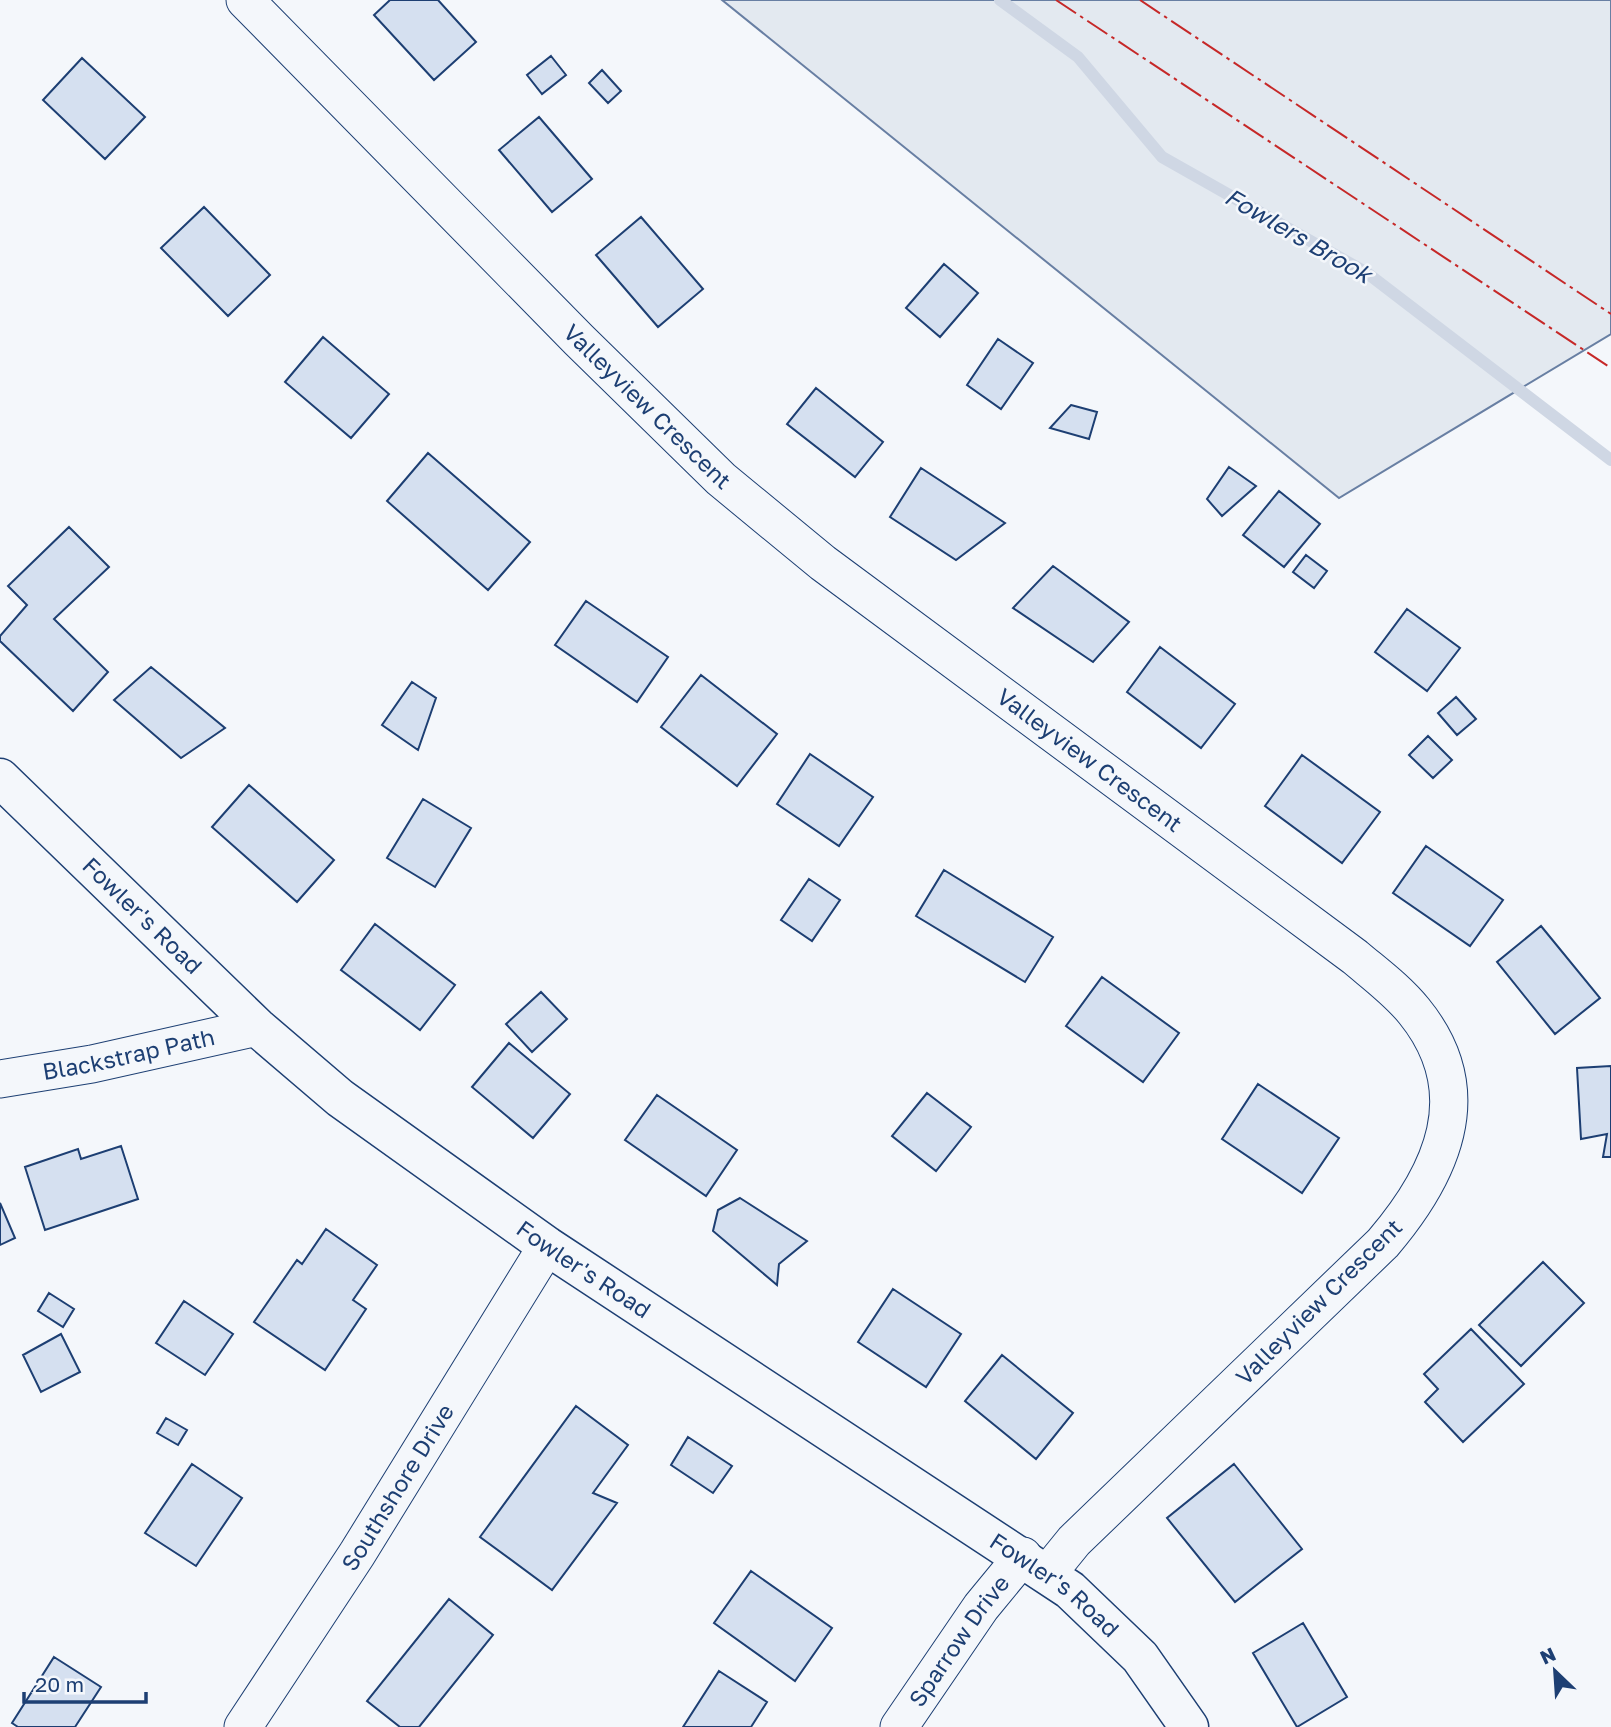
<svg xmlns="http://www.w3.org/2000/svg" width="1611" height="1727" viewBox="0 0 1611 1727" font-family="'Golos Text',sans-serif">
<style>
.green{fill:#e3e9f0;stroke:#687fa3;stroke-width:2}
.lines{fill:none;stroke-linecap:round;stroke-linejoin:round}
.stream{stroke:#cfd7e4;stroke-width:12}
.building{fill:#d5e0f0;stroke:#1d3f73;stroke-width:2}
.minor-casing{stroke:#1d3f73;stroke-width:39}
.tertiary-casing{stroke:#1d3f73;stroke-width:41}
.minor{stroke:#f4f7fb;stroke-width:37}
.tertiary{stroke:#f4f7fb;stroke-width:38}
.power{stroke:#c62828;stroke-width:2;stroke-dasharray:24 5 3.5 5;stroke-linecap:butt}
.labels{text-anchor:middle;stroke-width:5;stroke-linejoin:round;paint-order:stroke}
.street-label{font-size:23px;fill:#1d3f73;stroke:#f4f7fb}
.water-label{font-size:24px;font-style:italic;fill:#1d3f73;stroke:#f4f7fb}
</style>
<rect width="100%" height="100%" fill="#f4f7fb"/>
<path class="green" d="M 722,0 L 1611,0 L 1611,334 L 1339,498 Z"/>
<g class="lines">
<path class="stream" d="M 1000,0 L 1078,57 L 1162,157 L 1367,273 L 1611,460"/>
</g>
<path class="building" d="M 390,0 L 438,0 L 476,42 L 434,80 L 374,15 Z
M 551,56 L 566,75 L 542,94 L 527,75 Z
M 82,58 L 145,117 L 105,159 L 43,100 Z
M 602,70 L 621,91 L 608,103 L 589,83 Z
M 539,117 L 592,179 L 552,212 L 499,150 Z
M 204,207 L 270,275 L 228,316 L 161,248 Z
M 641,217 L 703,289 L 658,327 L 596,255 Z
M 944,264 L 978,293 L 940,337 L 906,308 Z
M 323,337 L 389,394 L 351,438 L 285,382 Z
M 998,339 L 1033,363 L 1001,409 L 967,385 Z
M 816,388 L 883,442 L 855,477 L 787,424 Z
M 1071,405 L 1097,412 L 1089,439 L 1050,428 Z
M 428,453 L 530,542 L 488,590 L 387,501 Z
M 1229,467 L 1256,486 L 1222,516 L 1207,499 Z
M 921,468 L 1005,523 L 956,560 L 890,517 Z
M 1279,491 L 1320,524 L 1284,567 L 1243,535 Z
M 69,527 L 109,567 L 54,619 L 108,672 L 73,711 L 0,641 L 0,636 L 27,605 L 8,586 Z
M 1306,555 L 1327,571 L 1314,588 L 1293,572 Z
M 1053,566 L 1129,622 L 1093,662 L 1013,608 Z
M 586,601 L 668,657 L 637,702 L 555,645 Z
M 1407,609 L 1460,648 L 1427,691 L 1375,652 Z
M 1160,647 L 1235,704 L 1201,748 L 1127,692 Z
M 151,667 L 225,728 L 181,758 L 114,700 Z
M 701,675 L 777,734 L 737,786 L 661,727 Z
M 412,682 L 436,698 L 418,750 L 382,725 Z
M 1456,697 L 1476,719 L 1457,735 L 1438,713 Z
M 1428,736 L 1452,760 L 1433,778 L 1409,755 Z
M 810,754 L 873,797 L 839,846 L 777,804 Z
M 1302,755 L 1380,812 L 1342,863 L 1265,806 Z
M 249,785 L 334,860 L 297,902 L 212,827 Z
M 423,799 L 471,828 L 435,887 L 387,858 Z
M 1426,846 L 1503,900 L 1470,946 L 1393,893 Z
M 944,870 L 1053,937 L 1025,982 L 916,916 Z
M 809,879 L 840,900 L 812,941 L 781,920 Z
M 375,924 L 455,985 L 420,1030 L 341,970 Z
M 1541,926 L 1600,998 L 1555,1034 L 1497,962 Z
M 1102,977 L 1179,1033 L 1143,1082 L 1066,1026 Z
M 541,992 L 567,1019 L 532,1052 L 506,1024 Z
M 509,1043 L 570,1094 L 533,1138 L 472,1087 Z
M 1611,1066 L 1611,1157 L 1603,1157 L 1607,1134 L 1581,1139 L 1577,1068 Z
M 1258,1084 L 1339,1138 L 1302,1193 L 1222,1139 Z
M 927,1093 L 971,1127 L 936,1171 L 892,1136 Z
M 657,1095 L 737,1150 L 706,1196 L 625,1140 Z
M 121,1146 L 138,1199 L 45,1230 L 25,1167 L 78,1149 L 81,1159 Z
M 740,1198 L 807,1241 L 779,1264 L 777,1285 L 713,1231 L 718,1210 Z
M 0,1203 L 15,1238 L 0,1245 Z
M 326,1229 L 377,1265 L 353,1300 L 366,1309 L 325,1370 L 254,1322 L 297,1260 L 302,1264 Z
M 1543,1262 L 1584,1303 L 1521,1366 L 1479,1325 Z
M 893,1289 L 961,1334 L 926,1387 L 858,1342 Z
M 49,1293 L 74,1309 L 63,1327 L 38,1311 Z
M 184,1301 L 233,1334 L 205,1375 L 156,1343 Z
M 1471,1329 L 1524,1384 L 1463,1442 L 1425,1402 L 1438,1389 L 1424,1374 Z
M 61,1334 L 80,1372 L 41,1392 L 23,1355 Z
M 1002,1355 L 1073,1413 L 1036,1459 L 965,1401 Z
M 576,1406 L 628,1445 L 593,1493 L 617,1503 L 552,1590 L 480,1537 Z
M 166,1418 L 187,1430 L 178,1445 L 157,1433 Z
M 688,1437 L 732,1466 L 713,1493 L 671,1465 Z
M 192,1464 L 242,1498 L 196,1566 L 145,1533 Z
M 1234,1464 L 1302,1549 L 1235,1602 L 1167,1518 Z
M 751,1571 L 832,1628 L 795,1681 L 714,1623 Z
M 449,1599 L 493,1635 L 419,1727 L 400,1727 L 367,1701 Z
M 1303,1623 L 1347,1697 L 1297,1727 L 1253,1653 Z
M 54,1657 L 101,1687 L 75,1727 L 18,1727 L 12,1723 Z
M 719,1671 L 767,1702 L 751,1727 L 683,1727 Z"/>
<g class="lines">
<defs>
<g id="minor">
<path id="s1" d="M 245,0 L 579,340 L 721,479 L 823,563 L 1355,957 C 1375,974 1397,990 1414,1011 C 1480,1092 1442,1174 1383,1243 L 1074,1541 L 1048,1573"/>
<path id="s2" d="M 0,1079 L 92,1064 L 257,1027"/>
<path id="s3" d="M 243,1727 L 357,1554 L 547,1246"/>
<path id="s4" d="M 899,1727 L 981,1607 L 1023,1556"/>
</g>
<g id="tertiary">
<path id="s5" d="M 0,778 L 257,1027 L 340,1098 L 547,1246 L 1070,1590 L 1140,1657 L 1189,1727"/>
</g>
</defs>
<use href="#minor" class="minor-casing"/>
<use href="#tertiary" class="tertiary-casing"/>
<use href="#minor" class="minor"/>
<use href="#tertiary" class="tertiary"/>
<path class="power" d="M 1056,0 L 1611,368
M 1140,0 L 1611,314"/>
</g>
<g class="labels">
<g class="street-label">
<text dy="8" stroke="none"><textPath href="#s1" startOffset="572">Valleyview Crescent</textPath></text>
<text dy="8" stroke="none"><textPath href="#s1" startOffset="1139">Valleyview Crescent</textPath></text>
<text dy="8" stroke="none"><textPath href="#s5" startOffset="198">Fowler's Road</textPath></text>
<text dy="8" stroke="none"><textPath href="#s2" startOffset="131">Blackstrap Path</textPath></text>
<text dy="8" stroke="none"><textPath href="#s5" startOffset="765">Fowler's Road</textPath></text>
<text transform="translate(1319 1302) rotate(-45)" y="8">Valleyview Crescent</text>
<text dy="8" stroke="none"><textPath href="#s3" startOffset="285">Southshore Drive</textPath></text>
<text dy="8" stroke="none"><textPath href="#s5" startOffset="1332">Fowler's Road</textPath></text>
<text dy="8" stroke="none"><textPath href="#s4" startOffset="105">Sparrow Drive</textPath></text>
</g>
<g class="water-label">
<text transform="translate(1298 236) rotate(30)" y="8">Fowlers Brook</text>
</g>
</g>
<g transform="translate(1555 1671) rotate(335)" stroke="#f4f7fb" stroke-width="5" paint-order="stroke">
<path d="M0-5L12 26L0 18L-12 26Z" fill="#1d3f73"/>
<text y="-10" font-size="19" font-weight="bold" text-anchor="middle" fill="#1d3f73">N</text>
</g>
<path d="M24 1692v10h122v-10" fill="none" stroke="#1d3f73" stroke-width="3.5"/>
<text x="35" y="1692" font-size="21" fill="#1d3f73" stroke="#f4f7fb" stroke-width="5" paint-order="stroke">20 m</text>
</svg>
